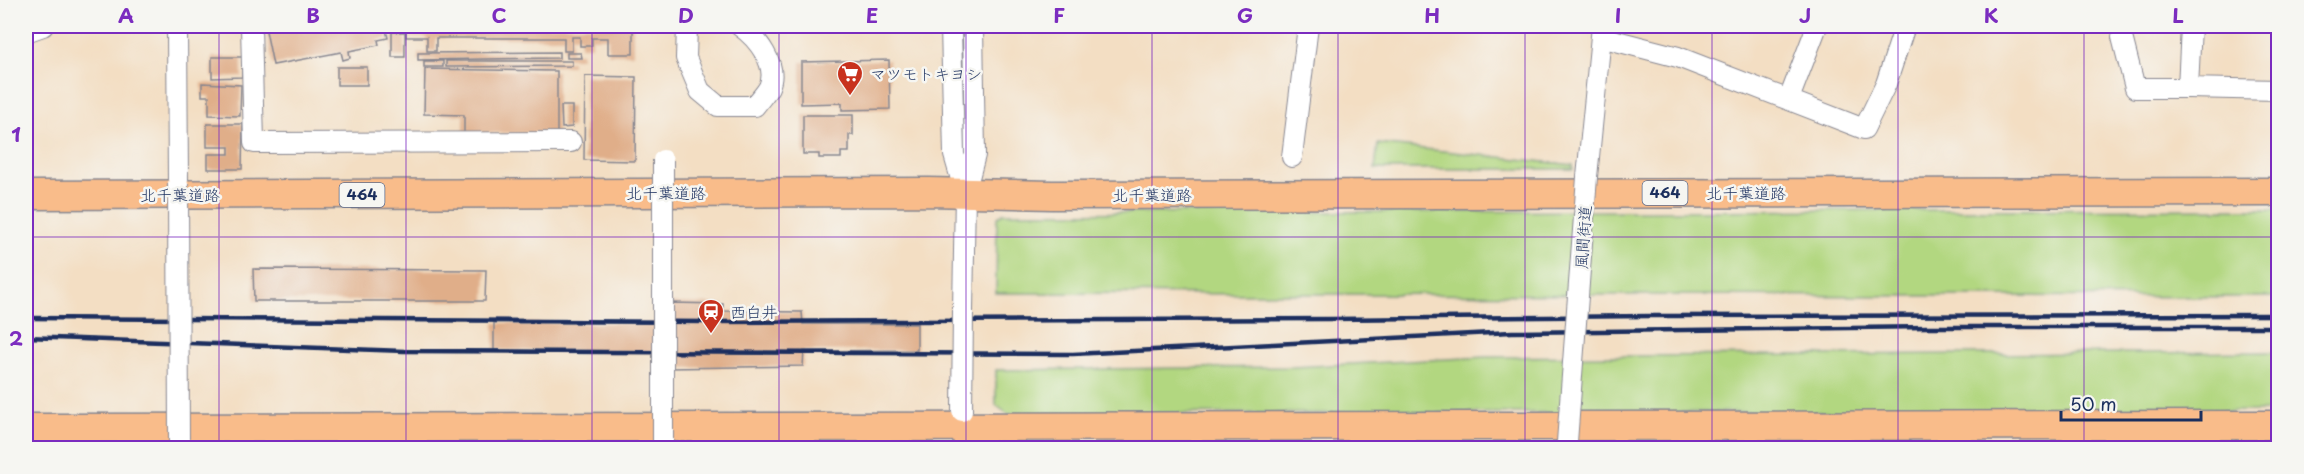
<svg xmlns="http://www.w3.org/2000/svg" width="2304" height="474" viewBox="0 0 2304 474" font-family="'Playpen Sans','Klee One',sans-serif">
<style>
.green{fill:#b2d780;stroke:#66836f;stroke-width:1.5}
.building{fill:#e0ae89}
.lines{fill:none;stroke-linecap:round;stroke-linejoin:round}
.minor-casing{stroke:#878690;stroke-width:22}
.major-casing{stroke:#878690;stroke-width:28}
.highway-casing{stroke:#878690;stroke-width:31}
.minor{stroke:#fff;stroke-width:20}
.major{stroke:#f9bc8a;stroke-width:26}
.highway{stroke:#f9bc8a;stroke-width:28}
.rail{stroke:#1b2f5e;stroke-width:4.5}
.minor-bridge-casing{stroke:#878690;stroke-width:22;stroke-linecap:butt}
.minor-bridge{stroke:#fff;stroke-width:20}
.grid{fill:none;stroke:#7b2cbf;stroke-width:1.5;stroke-opacity:0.55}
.labels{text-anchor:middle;stroke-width:5;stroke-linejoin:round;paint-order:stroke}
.shield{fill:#f6f6f2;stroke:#5d6b8a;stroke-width:1.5}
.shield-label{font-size:15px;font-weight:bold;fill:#1b2f5e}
.poi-label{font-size:16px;fill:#1b2f5e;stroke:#f6f6f2;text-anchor:start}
.street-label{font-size:16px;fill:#1b2f5e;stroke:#f6f6f2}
.neatline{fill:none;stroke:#7b2cbf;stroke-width:2}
.grid-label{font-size:20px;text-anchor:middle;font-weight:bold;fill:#7b2cbf}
</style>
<rect width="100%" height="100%" fill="#f6f6f2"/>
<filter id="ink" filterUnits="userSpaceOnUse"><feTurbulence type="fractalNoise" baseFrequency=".0167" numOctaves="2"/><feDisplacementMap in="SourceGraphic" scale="12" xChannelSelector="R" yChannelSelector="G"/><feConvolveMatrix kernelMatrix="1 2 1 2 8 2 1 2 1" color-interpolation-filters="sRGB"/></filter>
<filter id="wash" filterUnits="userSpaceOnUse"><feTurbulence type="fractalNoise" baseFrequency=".008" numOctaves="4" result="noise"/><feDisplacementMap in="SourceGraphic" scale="24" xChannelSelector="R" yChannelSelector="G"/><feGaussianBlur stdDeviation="1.35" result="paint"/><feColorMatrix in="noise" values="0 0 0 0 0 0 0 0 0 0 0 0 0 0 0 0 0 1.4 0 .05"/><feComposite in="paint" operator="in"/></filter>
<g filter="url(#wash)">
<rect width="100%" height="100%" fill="#f3dec3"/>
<path class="green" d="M 1378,144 L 1573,165 L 1573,169 L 1375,169 Z
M 2278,209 L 2278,297 L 996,293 L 997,218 L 1003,213 Z
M 2278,352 L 2278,411 L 1008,414 L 996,405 L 996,370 L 1293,367 L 1486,357 Z"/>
<g id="blocks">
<path class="building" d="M 265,26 L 385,26 L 388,38 L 378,40 L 379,45 L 349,51 L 350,58 L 343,60 L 341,52 L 273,65 Z
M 406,26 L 633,26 L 633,54 L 608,54 L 608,38 L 592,38 L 592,46 L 580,46 L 580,37 L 572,37 L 572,51 L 564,51 L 564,38 L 436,38 L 436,51 L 427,51 L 427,37 L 406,37 Z
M 392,32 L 405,32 L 405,57 L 392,57 Z
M 559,52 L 559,58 L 418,60 L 418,53 Z
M 567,53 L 581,53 L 582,58 L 567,58 Z
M 212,57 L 242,57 L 242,77 L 212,78 Z
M 889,60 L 890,109 L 842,110 L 842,103 L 801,104 L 801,62 Z
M 424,61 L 443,61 L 443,67 L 424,67 Z
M 446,61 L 572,61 L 572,66 L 446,67 Z
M 337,67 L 367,67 L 367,85 L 337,85 Z
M 425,69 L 557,71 L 557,133 L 464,133 L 464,115 L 424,114 Z
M 585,76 L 636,77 L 635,161 L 584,160 Z
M 202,83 L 241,85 L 240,116 L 209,115 L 209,96 L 202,96 Z
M 561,106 L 572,106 L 572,127 L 562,128 Z
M 803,115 L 853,115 L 853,135 L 849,135 L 849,152 L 841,152 L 841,158 L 819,158 L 819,154 L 803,154 Z
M 207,124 L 243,124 L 242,169 L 208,169 L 208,154 L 229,154 L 229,147 L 207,147 Z
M 253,269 L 486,270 L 485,301 L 254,301 Z
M 670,303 L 723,304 L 723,311 L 802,312 L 803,324 L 917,324 L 917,350 L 804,351 L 803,366 L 669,368 L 668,353 L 494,350 L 494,323 L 670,323 Z"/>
</g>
</g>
<g filter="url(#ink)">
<use href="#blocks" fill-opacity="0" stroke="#878690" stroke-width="1.5"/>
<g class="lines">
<defs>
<path id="minor" d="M 177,26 L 178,183
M 251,26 L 254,143 L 571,142
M 687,26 L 686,58 L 700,91 L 718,106 L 755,106 C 759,100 766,93 769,87 C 779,65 757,38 740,26
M 951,26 L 954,155 L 965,193
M 2191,26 L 2188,88 L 2278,90
M 26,32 L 43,26
M 1601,37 L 1678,57 L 1864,129 L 1886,84 L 1905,26
M 2122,37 L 2135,88 L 2188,88
M 1789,99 L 1817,26
M 1292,157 L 1308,26
M 1587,177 L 1602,26
M 963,311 L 965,193 L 975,155 L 973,26"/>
<path id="major" d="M 962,427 L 970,448"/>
<path id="highway" d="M 26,195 L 929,192 L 1052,195 L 2278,192
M 26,428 L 2278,425"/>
</defs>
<use href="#minor" class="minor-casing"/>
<use href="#major" class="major-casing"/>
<use href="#highway" class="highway-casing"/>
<use href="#minor" class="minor"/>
<use href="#major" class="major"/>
<use href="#highway" class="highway"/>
<path class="rail" d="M 26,318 L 710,322 L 1332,319 L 1651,316 L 2278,315
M 26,337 L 404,351 L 1073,354 L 1512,332 L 1929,327 L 2278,327"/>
<defs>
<path id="minor-bridge" d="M 178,183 L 179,443
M 962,411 L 963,311
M 1567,442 L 1587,177
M 663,448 L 663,160"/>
</defs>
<use href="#minor-bridge" class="minor-bridge-casing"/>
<use href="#minor-bridge" class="minor-bridge"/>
</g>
</g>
<path class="grid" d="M 219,26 L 219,448M 406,26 L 406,448M 592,26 L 592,448M 779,26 L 779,448M 966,26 L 966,448M 1152,26 L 1152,448M 1338,26 L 1338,448M 1525,26 L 1525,448M 1712,26 L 1712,448M 1898,26 L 1898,448M 2084,26 L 2084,448M 26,237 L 2278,237"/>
<defs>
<symbol id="supermarket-pin" viewBox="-11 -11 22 30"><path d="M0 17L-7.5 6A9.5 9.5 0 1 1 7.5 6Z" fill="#c8321e" stroke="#f6f6f2"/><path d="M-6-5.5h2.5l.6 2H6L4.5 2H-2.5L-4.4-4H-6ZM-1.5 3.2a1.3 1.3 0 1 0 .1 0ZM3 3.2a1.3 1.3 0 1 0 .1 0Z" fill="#fff"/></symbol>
<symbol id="station-pin" viewBox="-11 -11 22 30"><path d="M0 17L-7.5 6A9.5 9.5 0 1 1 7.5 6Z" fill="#c8321e" stroke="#f6f6f2"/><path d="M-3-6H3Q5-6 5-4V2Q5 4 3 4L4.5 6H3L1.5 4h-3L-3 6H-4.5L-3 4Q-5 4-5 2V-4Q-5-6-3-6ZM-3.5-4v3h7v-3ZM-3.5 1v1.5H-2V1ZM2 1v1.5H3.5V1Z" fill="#fff"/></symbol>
</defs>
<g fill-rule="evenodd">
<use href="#supermarket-pin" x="835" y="59" width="30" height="40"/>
<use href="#station-pin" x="696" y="297" width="30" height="40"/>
</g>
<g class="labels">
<g class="shield">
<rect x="1642.5" y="181" width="45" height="24" rx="4.5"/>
<rect x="339.5" y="183" width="45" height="24" rx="4.5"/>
</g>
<g class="shield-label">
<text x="1665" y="198">464</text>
<text x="362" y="200">464</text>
</g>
<g class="poi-label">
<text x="870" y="80">マツモトキヨシ</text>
<text x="730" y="318">西白井</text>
</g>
<g class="street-label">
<text x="666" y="199">北千葉道路</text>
<text x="1746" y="199">北千葉道路</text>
<text x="180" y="201">北千葉道路</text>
<text x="1152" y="201">北千葉道路</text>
<text transform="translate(1583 237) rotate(-86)" y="6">風間街道</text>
</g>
</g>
<rect width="2304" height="474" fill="none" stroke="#f6f6f2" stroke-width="66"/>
<path d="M2061 411v9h140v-9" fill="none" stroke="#1b2f5e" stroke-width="3"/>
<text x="2070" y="411" font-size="18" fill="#1b2f5e" stroke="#f6f6f2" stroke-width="4.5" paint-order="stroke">50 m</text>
<rect x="33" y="33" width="2238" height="408" class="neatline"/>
<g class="grid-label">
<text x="126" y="23">A</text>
<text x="313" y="23">B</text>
<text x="499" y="23">C</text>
<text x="686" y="23">D</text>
<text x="872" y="23">E</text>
<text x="1059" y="23">F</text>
<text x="1245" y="23">G</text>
<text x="1432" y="23">H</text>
<text x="1618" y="23">I</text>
<text x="1805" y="23">J</text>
<text x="1991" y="23">K</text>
<text x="2178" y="23">L</text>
<text x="16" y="142">1</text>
<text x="16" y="346">2</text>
</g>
</svg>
